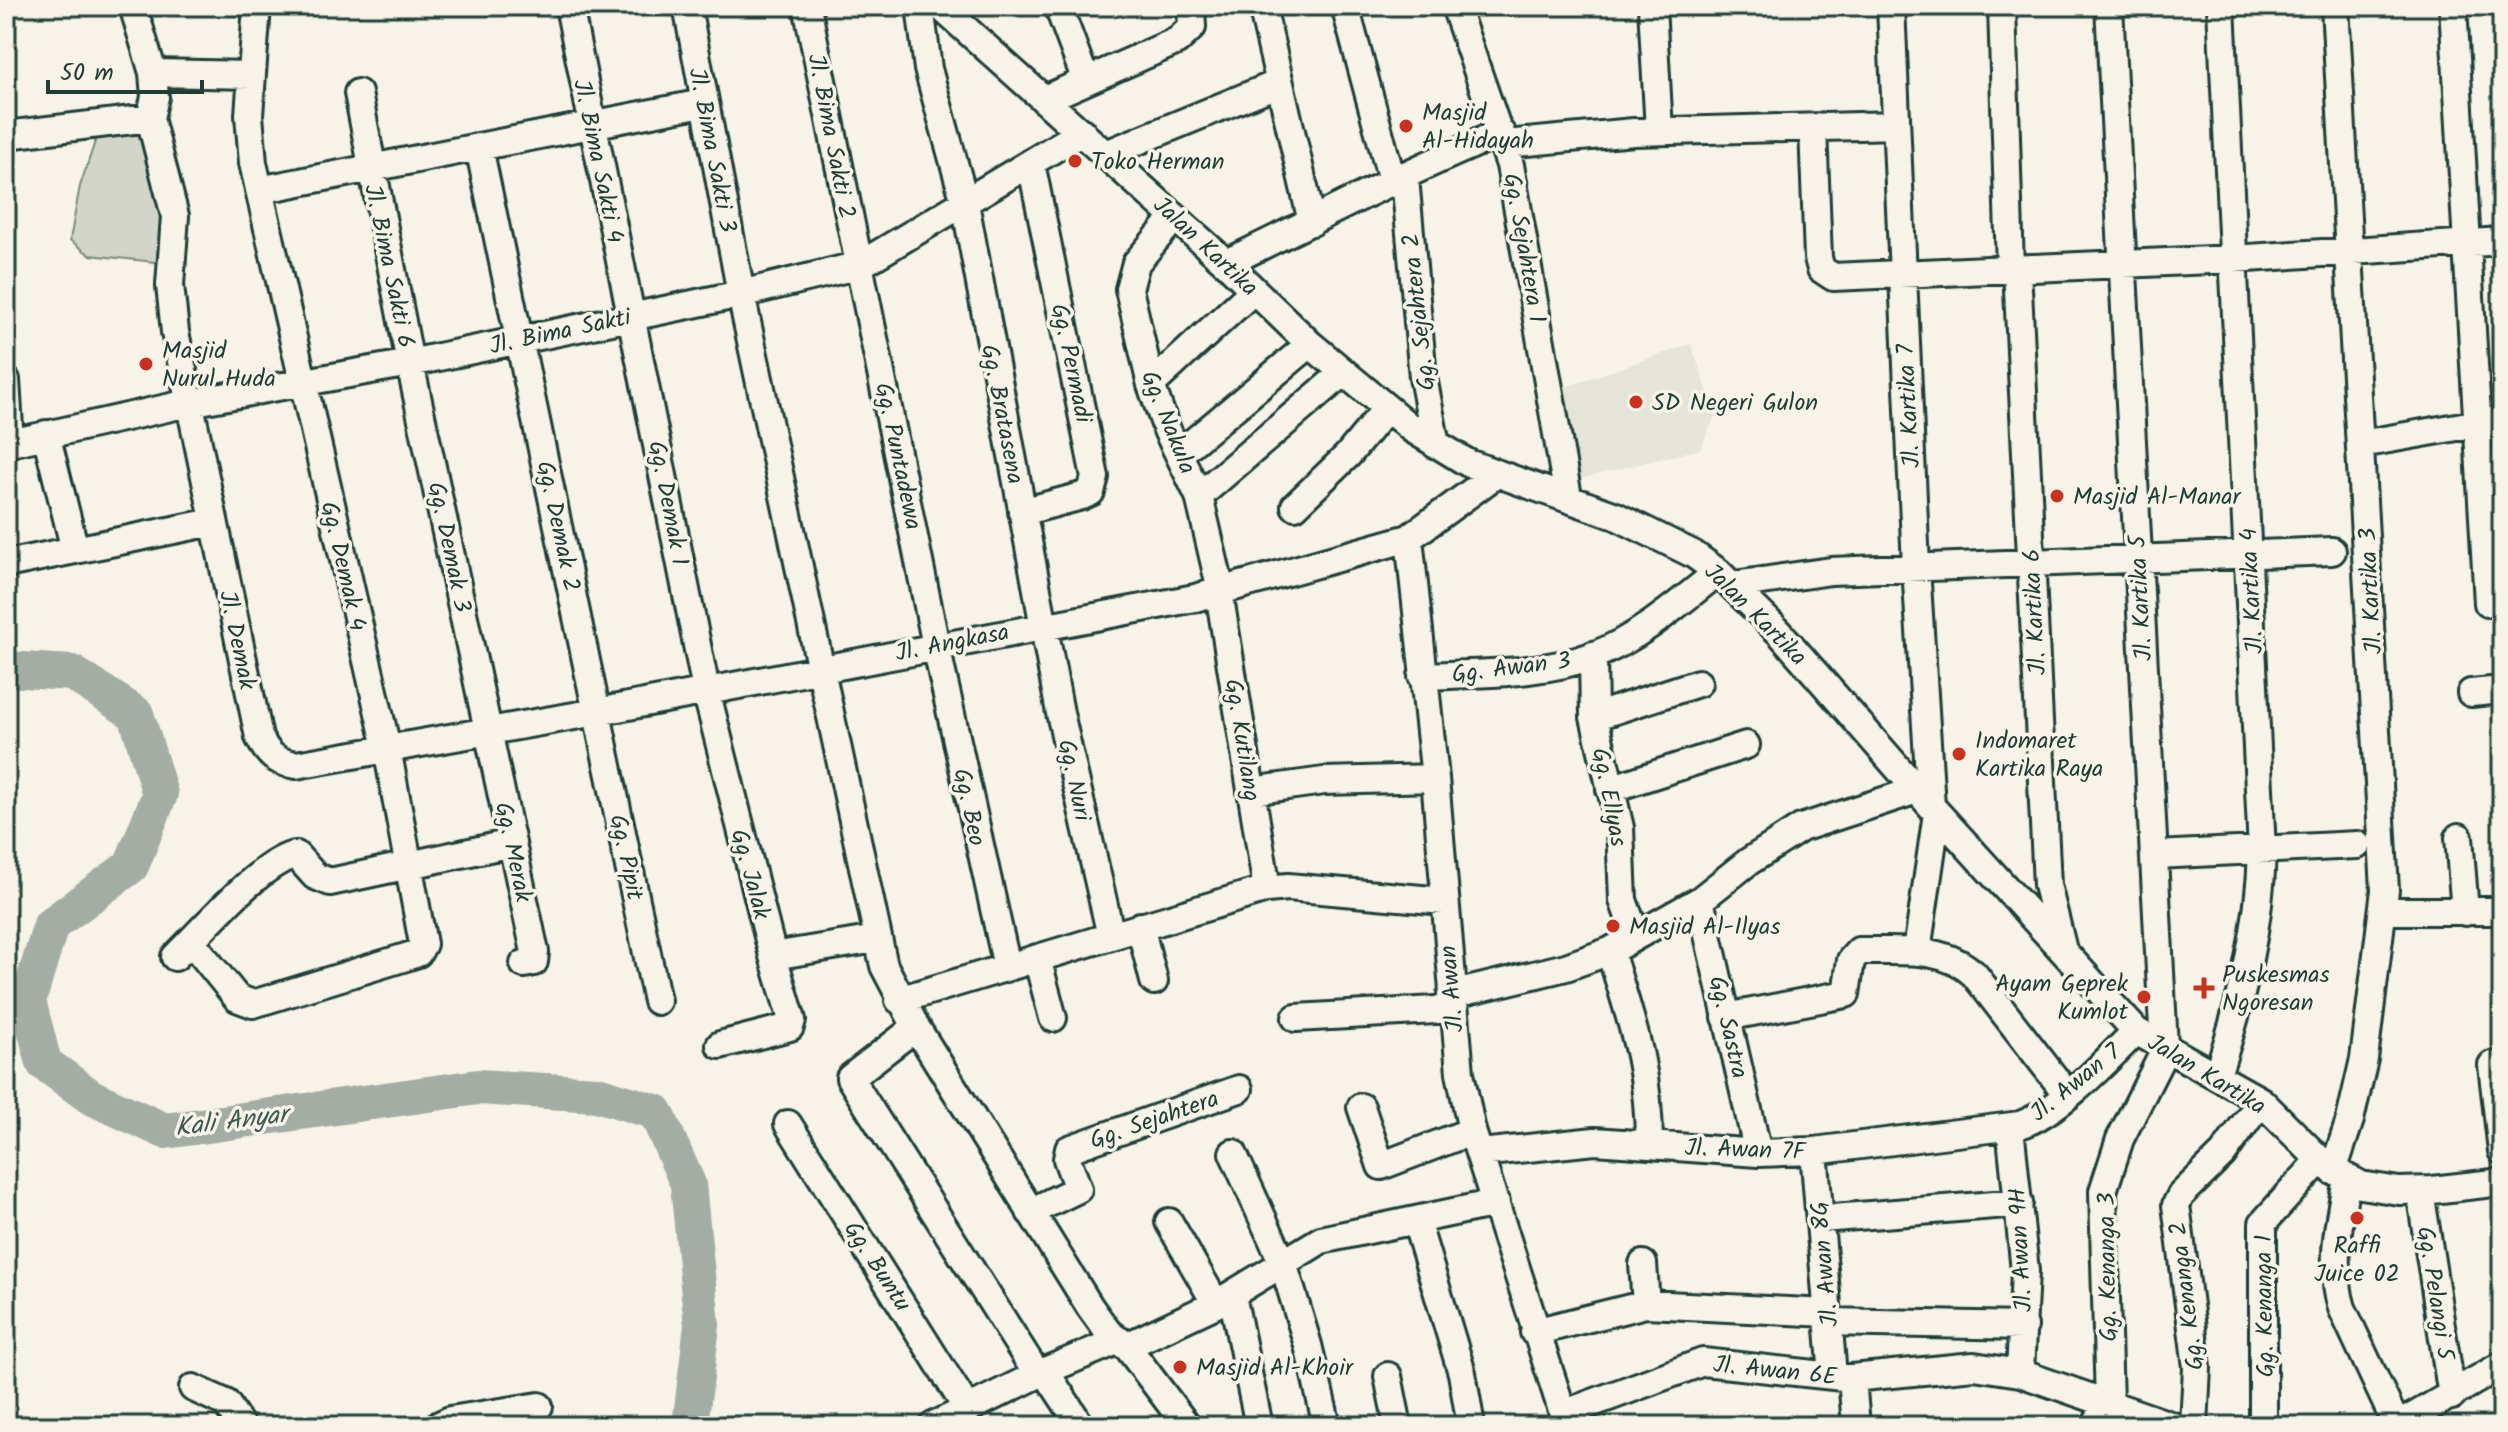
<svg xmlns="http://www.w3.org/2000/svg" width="2508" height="1432" viewBox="0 0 2508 1432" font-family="Kalam,sans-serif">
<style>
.built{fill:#e5e4d9}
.green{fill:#d3d5ca;stroke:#79897f;stroke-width:2}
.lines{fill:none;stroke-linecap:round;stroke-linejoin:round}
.river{stroke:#a4ada3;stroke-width:36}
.minor-casing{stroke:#1f3d34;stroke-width:32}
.minor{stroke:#f7f3e8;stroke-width:26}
.poi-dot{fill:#c8321e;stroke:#f7f3e8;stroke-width:3}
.labels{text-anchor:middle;stroke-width:7;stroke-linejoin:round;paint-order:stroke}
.poi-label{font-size:24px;fill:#1f3d34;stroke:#f7f3e8;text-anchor:start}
.street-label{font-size:24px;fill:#1f3d34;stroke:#f7f3e8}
.water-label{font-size:26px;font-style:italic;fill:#405950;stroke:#f7f3e8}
</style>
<rect width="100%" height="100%" fill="#f7f3e8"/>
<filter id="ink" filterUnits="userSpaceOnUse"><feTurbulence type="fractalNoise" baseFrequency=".0125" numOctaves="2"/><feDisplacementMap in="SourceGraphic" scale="16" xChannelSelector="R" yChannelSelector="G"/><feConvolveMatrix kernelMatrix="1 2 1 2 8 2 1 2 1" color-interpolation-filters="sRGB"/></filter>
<g filter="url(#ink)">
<path class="built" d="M 1691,344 L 1716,415 L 1700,449 L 1575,480 L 1559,389 Z"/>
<path class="green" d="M 123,131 L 143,135 L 165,194 L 164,267 L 155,262 L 90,255 L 70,240 L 80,186 L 98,133 Z"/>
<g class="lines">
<path class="river" d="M 6,669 L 72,673 L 136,714 L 160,794 L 131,866 L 51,925 L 28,1001 L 44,1063 L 91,1097 L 165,1131 L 478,1087 L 597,1094 L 656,1112 L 688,1184 L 702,1325 L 690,1426"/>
<defs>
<path id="minor" d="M 133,6 L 153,73 L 155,97 L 150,118 L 175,216 L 170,285 L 175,332 L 259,737 C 268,755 276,762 296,765 L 597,712 L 1195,598 L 1409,538 L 1495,475
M 569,6 L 706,690 L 773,956 L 876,939
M 687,6 L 741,294 L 884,966 L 916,1027 L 1090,1307 L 1108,1332 L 1129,1349 L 1187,1426
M 807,6 L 936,646 L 1007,967
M 920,6 L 928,69 L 965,203 L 1060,713 L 1111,936
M 940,6 L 1226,263 L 1310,344 L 1412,429 L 1468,463 L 1616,516 L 1693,554 L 1718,572 L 1780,633 L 1931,806 L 2136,1031 L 2261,1101 L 2326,1166 L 2361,1185 L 2399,1191 L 2432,1190 L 2502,1182
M 1058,6 L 1086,81
M 1262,6 L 1312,222
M 1345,6 L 1393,184
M 1455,6 L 1510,165 L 1568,497
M 1652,6 L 1659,131
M 1891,6 L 1916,567 L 1931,806
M 2002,6 L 2010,269
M 2109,6 L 2164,1047
M 2453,6 L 2488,603
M 153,73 L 252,75
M 358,93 L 410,363 L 535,952 L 534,962 L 524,964
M 1045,99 L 1177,41 L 1192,27 L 1191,6
M 1813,128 L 1818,258 L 1821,269 L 1833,277 L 2233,259 L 2502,241
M 6,135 L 150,118
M 1505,144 L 1634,132 L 1896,125
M 479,147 L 657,1001
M 1106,154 L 1279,83
M 1405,178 L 1423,377 L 1436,445
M 259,190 L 703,103
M 1175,217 L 1136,263 L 1129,289 L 1151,385 L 1167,430 L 1199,496 L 1221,591
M 1226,263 C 1317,220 1408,170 1501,133
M 2017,269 L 2047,885 L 2062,946
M 6,380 L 10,443
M 1151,385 L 1254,290
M 46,434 L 75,550
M 6,444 L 189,403 L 410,363 L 741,294 L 860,265 L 1082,132
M 2361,444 L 2502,419
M 1179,454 L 1310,344
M 1199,496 L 1343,373
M 1295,506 L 1348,455 L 1386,409
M 1022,512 L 1082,496 L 1091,492 L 1095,477 L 1031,163
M 1409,538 L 1435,778 L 1460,1073 L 1472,1131 L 1567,1426
M 6,564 L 213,522
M 1734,585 L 1831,571 L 2332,551
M 1219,592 L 1267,889
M 1593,655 L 1594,717 L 1620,828 L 1623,900 L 1636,936
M 1422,676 C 1478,673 1541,675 1595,655 C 1641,637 1680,602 1718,572
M 2471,693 L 2502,690
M 1594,717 L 1698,683
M 1610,789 L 1746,745
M 1251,791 L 1324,781 L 1435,778
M 2459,837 L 2465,912
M 2156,855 L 2357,845
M 1700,900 L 1758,1153
M 2384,911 L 2502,911
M 1140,926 L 1154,981
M 191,941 L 237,998 L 253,1004 L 406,957 L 418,953 L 423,944 L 387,748 L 253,163 L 249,115 L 257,6
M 1610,951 C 1632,1024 1649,1067 1649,1144
M 1917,951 L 1937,813
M 175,957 C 201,932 263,859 296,855 L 315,876 L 330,882 L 512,843
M 1037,958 L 1053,1018
M 1451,995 L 1566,967 L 1610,951 L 1700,900 L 1748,862 L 1801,828 L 1917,790
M 899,1000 L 1267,889 L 1288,887 L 1444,901
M 1726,1017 L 1846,994 L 1851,960 L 1859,951 C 1899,952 1942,945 1974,974 L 2067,1094
M 1296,1018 L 1453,1009
M 916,1027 L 850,1078 L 1037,1374
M 720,1045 L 790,1027 L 792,1020 L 773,956
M 2492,1065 L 2502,1151
M 2217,1075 C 2241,1003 2260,928 2262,851 L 2221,6
M 1361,1107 L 1381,1166 L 1472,1131
M 788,1124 L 968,1410
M 2010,1127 L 2025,1271 L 2020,1373
M 1814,1151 L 1833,1376
M 1233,1153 L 1283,1263 L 1308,1345 L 1327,1426
M 1480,1153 L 1595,1141 L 1758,1153 L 1814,1151 L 2020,1125 C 2060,1111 2106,1061 2136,1031
M 2333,1171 L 2350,1120 L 2364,1059 L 2385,890 L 2335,6
M 2347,1179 C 2339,1221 2329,1265 2342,1308 L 2397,1426
M 2420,1191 L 2452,1396
M 1030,1212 L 1078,1189 L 1067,1159 L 1069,1149 L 1239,1089
M 1821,1219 L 2019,1203
M 1416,1221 L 1462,1373 L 1471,1426
M 1169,1222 L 1216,1304
M 1643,1264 L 1646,1304
M 1232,1295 L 1259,1426
M 1828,1322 L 2024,1326
M 1534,1332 L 1646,1304 L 1828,1313
M 1127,1346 L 1216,1304 L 1321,1240 L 1496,1203
M 1045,1371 L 1081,1426
M 1388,1376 L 1398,1426
M 1852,1378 L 1856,1426
M 193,1388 L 226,1403 L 241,1426
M 1563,1414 L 1703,1362 L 1852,1378 L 1974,1366 L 2020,1373 L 2173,1426
M 437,1426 L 450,1420 L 539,1406
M 933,1426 L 1045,1371 L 1119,1340
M 2094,1426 L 2109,1404 L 2103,1191 L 2120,1139 L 2166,1048
M 2194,1426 L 2197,1367 L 2176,1205 L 2181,1195 L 2223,1154 L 2261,1101
M 2263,1426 L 2263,1223 L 2320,1160
M 2397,1426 L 2502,1365"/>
</defs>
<use href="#minor" class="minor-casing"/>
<use href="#minor" class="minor"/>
</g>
</g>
<g class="poi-dot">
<circle cx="1406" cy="126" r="8"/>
<circle cx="1075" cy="161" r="8"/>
<circle cx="146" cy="364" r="8"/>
<circle cx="1636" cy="402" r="8"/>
<circle cx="2057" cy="496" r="8"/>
<circle cx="1959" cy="754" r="8"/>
<circle cx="1613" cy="926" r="8"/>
<path d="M2200 976h8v8h8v8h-8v8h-8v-8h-8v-8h8z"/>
<circle cx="2144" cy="997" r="8"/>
<circle cx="2357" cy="1218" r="8"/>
<circle cx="1180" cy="1367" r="8"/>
</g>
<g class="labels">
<g class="poi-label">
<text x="1422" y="120">Masjid<tspan x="1422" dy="28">Al-Hidayah</tspan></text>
<text x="1091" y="169">Toko Herman</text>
<text x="162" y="358">Masjid<tspan x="162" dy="28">Nurul Huda</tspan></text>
<text x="1652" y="410">SD Negeri Gulon</text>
<text x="2073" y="504">Masjid Al-Manar</text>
<text x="1975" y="748">Indomaret<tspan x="1975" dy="28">Kartika Raya</tspan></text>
<text x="1629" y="934">Masjid Al-Ilyas</text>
<text x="2222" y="982">Puskesmas<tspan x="2222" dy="28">Ngoresan</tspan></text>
<text x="2128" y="991" text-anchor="end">Ayam Geprek<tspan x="2128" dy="28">Kumlot</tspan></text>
<text x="2357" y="1253" text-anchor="middle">Raffi<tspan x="2357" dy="28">Juice 02</tspan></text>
<text x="1196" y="1375">Masjid Al-Khoir</text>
</g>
<g class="street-label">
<text transform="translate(832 136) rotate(79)" y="8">Jl. Bima Sakti 2</text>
<text transform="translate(713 150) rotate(79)" y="8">Jl. Bima Sakti 3</text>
<text transform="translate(599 161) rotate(78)" y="8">Jl. Bima Sakti 4</text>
<text transform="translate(1206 246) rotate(43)" y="8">Jalan Kartika</text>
<text transform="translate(1525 248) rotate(80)" y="8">Gg. Sejahtera 1</text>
<text transform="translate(390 266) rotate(78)" y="8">Jl. Bima Sakti 6</text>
<text transform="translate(1418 312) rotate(-96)" y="8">Gg. Sejahtera 2</text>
<text transform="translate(560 331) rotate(-12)" y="8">Jl. Bima Sakti</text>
<text transform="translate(1072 363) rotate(78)" y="8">Gg. Permadi</text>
<text transform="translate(1908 406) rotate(-93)" y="8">Jl. Kartika 7</text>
<text transform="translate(1003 414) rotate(79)" y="8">Gg. Bratasena</text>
<text transform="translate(1169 422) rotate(68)" y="8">Gg. Nakula</text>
<text transform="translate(899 456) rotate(78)" y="8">Gg. Puntadewa</text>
<text transform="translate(669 503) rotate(79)" y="8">Gg. Demak 1</text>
<text transform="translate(559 526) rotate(78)" y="8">Gg. Demak 2</text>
<text transform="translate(450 547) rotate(78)" y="8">Gg. Demak 3</text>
<text transform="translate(344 566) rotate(77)" y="8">Gg. Demak 4</text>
<text transform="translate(2251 591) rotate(-93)" y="8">Jl. Kartika 4</text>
<text transform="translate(2370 591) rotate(-93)" y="8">Jl. Kartika 3</text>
<text transform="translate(2140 598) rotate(-93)" y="8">Jl. Kartika 5</text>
<text transform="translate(2034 612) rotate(-93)" y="8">Jl. Kartika 6</text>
<text transform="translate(1756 614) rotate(45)" y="8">Jalan Kartika</text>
<text transform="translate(238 640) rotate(78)" y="8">Jl. Demak</text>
<text transform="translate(952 642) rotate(-11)" y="8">Jl. Angkasa</text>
<text transform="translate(1511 667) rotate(-7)" y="8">Gg. Awan 3</text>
<text transform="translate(1243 740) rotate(81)" y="8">Gg. Kutilang</text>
<text transform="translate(1075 780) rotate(78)" y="8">Gg. Nuri</text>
<text transform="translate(1610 797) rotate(79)" y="8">Gg. Ellyas</text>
<text transform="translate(970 807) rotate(78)" y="8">Gg. Beo</text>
<text transform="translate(514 852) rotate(78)" y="8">Gg. Merak</text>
<text transform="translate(627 857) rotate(78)" y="8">Gg. Pipit</text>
<text transform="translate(751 874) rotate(75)" y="8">Gg. Jalak</text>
<text transform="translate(1451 989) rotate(-95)" y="8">Jl. Awan</text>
<text transform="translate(1729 1027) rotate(77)" y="8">Gg. Sastra</text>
<text transform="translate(2207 1074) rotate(31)" y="8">Jalan Kartika</text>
<text transform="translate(2075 1082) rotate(-39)" y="8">Jl. Awan 7</text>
<text transform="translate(1154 1119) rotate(-19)" y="8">Gg. Sejahtera</text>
<text transform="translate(1745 1149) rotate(2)" y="8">Jl. Awan 7F</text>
<text transform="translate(2020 1250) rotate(-93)" y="8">Jl. Awan 9H</text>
<text transform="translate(1824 1264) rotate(-95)" y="8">Jl. Awan 8G</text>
<text transform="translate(878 1266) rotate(57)" y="8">Gg. Buntu</text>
<text transform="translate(2107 1267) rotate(-91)" y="8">Gg. Kenanga 3</text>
<text transform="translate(2436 1293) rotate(81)" y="8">Gg. Pelangi 5</text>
<text transform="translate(2186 1296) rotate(-97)" y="8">Gg. Kenanga 2</text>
<text transform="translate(2264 1306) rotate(-91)" y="8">Gg. Kenanga 1</text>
<text transform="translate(1775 1370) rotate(6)" y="8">Jl. Awan 6E</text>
</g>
<g class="water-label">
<text transform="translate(231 1120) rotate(-7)" y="9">Kali Anyar</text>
</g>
</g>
<rect width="2508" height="1432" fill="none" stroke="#f7f3e8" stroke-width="32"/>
<rect x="16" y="16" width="2476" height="1400" fill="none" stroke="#1f3d34" stroke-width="3" filter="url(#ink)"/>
<path d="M48 80v12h154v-12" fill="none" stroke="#1f3d34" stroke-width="4"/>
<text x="60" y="80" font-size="24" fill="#1f3d34" stroke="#f7f3e8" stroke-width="6" paint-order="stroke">50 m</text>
</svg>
